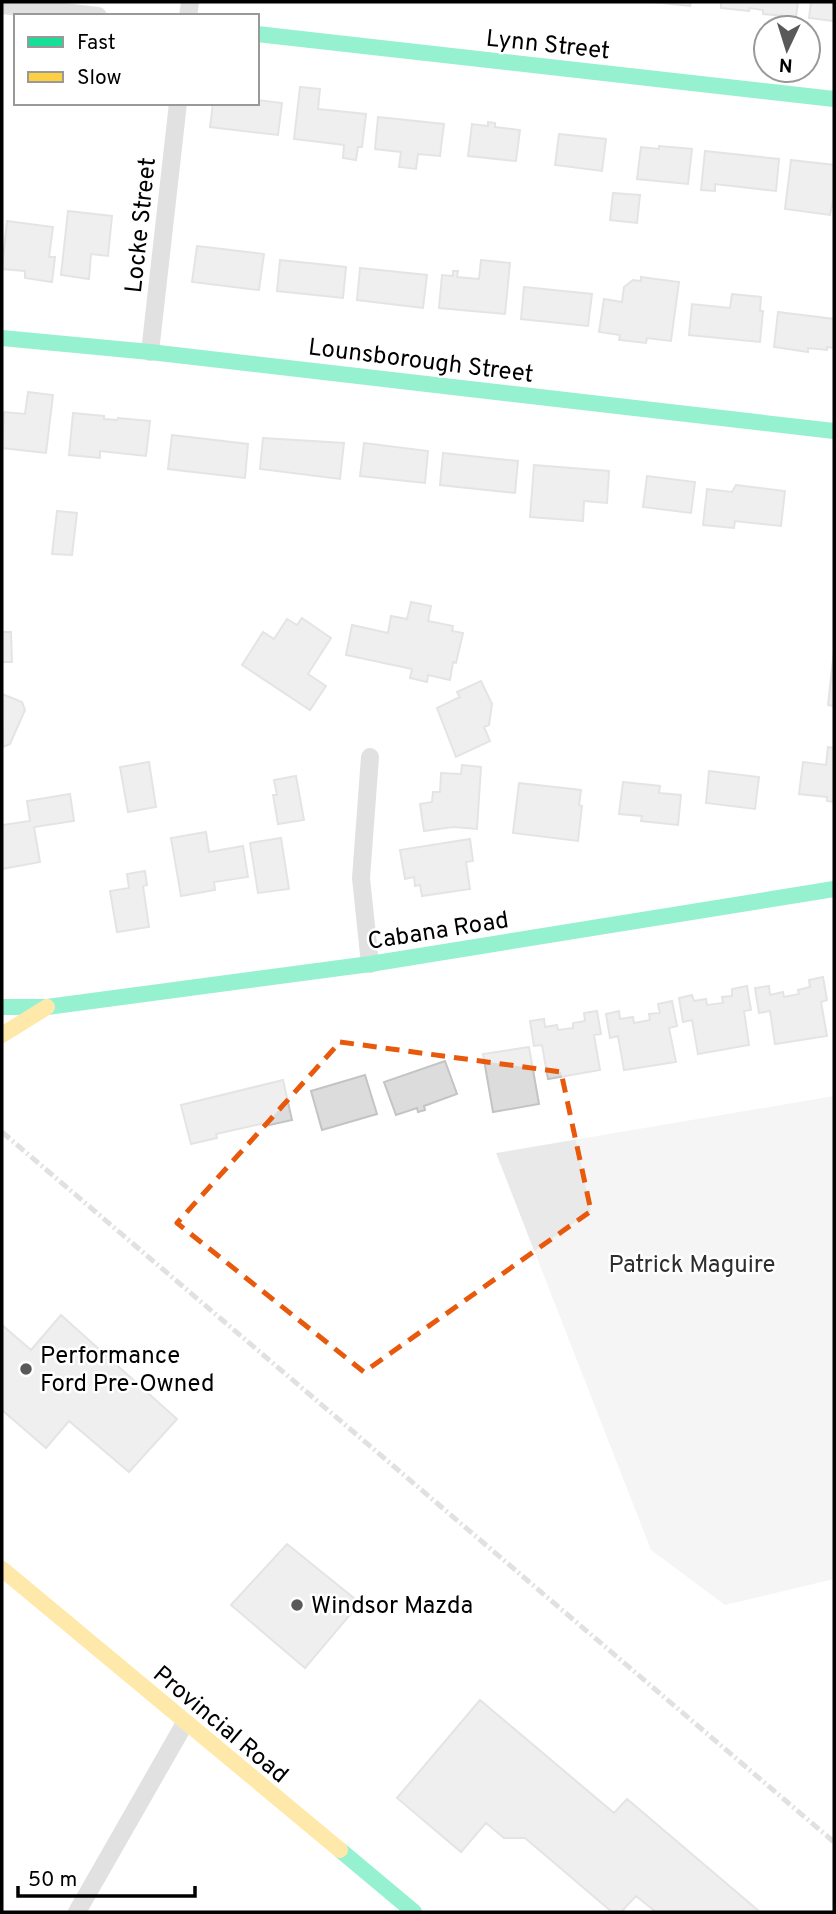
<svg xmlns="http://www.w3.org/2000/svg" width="836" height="1914" viewBox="0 0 836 1914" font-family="Overpass,sans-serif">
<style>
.green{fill:#e9e9e9}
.building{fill:#dcdcdc;stroke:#c4c4c4;stroke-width:2}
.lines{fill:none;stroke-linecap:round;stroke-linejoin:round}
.street{stroke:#bdbdbd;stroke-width:18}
.fast{stroke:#16e098;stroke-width:16}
.slow{stroke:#ffcf43;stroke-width:16}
.rail{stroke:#bdbdbd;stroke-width:5;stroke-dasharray:10 3.5 2 3.5;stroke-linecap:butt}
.marked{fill:none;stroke:#e8590c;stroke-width:5;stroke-dasharray:14 9;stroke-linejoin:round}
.poi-dot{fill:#595959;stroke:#fff;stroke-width:2.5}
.labels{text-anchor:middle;stroke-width:5;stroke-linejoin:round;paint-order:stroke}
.street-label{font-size:24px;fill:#000;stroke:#fff}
.park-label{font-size:24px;fill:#2e2e2e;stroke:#fff}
.poi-label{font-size:24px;fill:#000;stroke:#fff;text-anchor:start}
</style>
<rect width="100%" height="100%" fill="#fff"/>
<path class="green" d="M 834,1096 L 834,1579 L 725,1605 L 651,1550 L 496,1153 Z"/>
<path class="building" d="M 653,2 L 691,2 L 690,6 Z
M 721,2 L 798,2 L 796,17 L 763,14 L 763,10 L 750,8 L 749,11 L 721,8 Z
M 811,2 L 834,2 L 834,21 L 809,18 Z
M 300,87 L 320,89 L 318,109 L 366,114 L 362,147 L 358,147 L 356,160 L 343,158 L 344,145 L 294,139 Z
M 257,100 L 282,103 L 278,135 L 210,127 L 213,103 L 257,103 Z
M 378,117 L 444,124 L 440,156 L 418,154 L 416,169 L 399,167 L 401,152 L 375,149 Z
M 488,122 L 495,123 L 495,127 L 520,130 L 516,161 L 468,156 L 472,124 L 488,126 Z
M 559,134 L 606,139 L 602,171 L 555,165 Z
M 659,146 L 692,149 L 688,184 L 637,179 L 641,147 L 659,149 Z
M 705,151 L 779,159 L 776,191 L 715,184 L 715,191 L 701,190 Z
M 791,160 L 834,165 L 834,196 L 830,215 L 785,209 Z
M 613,193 L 640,195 L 637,223 L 610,220 Z
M 68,211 L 112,216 L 108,256 L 91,254 L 89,279 L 61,275 Z
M 7,221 L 53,227 L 49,257 L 55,257 L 52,282 L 25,278 L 25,271 L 2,269 Z
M 197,246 L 264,254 L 259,290 L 192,282 Z
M 280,260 L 346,267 L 343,298 L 277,291 Z
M 481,260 L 510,263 L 505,314 L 439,308 L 442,275 L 453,276 L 453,271 L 458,271 L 457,277 L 479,279 Z
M 360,268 L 427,275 L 423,308 L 357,300 Z
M 641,277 L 679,282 L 671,341 L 647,338 L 646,343 L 619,340 L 620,335 L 599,332 L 604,299 L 622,302 L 624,287 L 633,280 L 641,281 Z
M 524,287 L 592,294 L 588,326 L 521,319 Z
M 732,294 L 761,297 L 760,311 L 763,311 L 760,342 L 689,335 L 692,304 L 730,308 Z
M 778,312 L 834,319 L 834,348 L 827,347 L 827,350 L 808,348 L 808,352 L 774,347 Z
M 28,392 L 53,395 L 46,453 L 2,448 L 4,412 L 25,414 Z
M 73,413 L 104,416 L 104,419 L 117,420 L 118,418 L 150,421 L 146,456 L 100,451 L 100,458 L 69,455 Z
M 172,435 L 248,444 L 245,478 L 168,469 Z
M 263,438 L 344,443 L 340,479 L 260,469 Z
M 364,443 L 428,451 L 425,483 L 360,476 Z
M 443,453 L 518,461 L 515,493 L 440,485 Z
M 534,465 L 609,471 L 607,503 L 584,501 L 583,521 L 530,517 Z
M 647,476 L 695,482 L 691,513 L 643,507 Z
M 736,485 L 785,491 L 781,526 L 735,521 L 734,528 L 703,525 L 707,489 L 732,492 Z
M 57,511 L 77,513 L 72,555 L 52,554 Z
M 411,602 L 431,606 L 428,621 L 453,626 L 452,631 L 463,633 L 456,663 L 453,662 L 450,680 L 428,675 L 427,682 L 410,678 L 412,669 L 346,655 L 352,625 L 388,633 L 391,616 L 407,619 Z
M 302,618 L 331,638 L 308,674 L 326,686 L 310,710 L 242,665 L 263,632 L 274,639 L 287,619 L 297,625 Z
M 2,632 L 11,632 L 12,662 L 2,662 Z
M 834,651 L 834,706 L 828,705 Z
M 481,681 L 492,704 L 489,725 L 484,727 L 490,741 L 456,757 L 437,708 L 460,697 L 457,692 Z
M 2,694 L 22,702 L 25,710 L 10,744 L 3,747 Z
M 828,747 L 834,748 L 834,802 L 827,801 L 827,797 L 799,794 L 803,762 L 826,765 Z
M 149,762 L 156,807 L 128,812 L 120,767 Z
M 462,765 L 481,767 L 477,829 L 453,827 L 424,831 L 420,804 L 432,802 L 433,792 L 440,792 L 441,773 L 461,774 Z
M 709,771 L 759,777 L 755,809 L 706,803 Z
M 296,776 L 304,820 L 278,824 L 273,795 L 277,795 L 274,780 Z
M 623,782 L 660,786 L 659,793 L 681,795 L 678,825 L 641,821 L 642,816 L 619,814 Z
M 519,783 L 581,790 L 579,805 L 582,806 L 578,841 L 513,833 Z
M 70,794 L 74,821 L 34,827 L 40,862 L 2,869 L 2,825 L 30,821 L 27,801 Z
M 206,832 L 209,852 L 243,846 L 248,877 L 214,882 L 215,890 L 181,896 L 171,838 Z
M 281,838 L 289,889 L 258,893 L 250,843 Z
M 470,839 L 473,861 L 466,862 L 470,889 L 422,896 L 420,885 L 415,886 L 414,877 L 405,879 L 400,850 Z
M 145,871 L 147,885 L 143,886 L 149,927 L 117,932 L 110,891 L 129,888 L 127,874 Z
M 823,977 L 827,1000 L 821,1002 L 827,1036 L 775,1044 L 770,1011 L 759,1013 L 755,988 L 769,986 L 770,995 L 783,992 L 784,997 L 799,994 L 798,990 L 810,987 L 809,980 Z
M 747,986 L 751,1010 L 744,1011 L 749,1045 L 698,1054 L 692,1020 L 683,1022 L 679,998 L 692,995 L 694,1001 L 706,999 L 707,1005 L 723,1003 L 722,997 L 732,996 L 732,989 Z
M 672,1001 L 677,1026 L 669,1028 L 676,1062 L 624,1070 L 618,1036 L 610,1038 L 606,1014 L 619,1011 L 620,1019 L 633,1017 L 634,1023 L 650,1020 L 649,1014 L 660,1013 L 658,1004 Z
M 597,1011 L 601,1034 L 594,1035 L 600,1070 L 548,1079 L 542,1045 L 534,1046 L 530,1021 L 544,1019 L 545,1027 L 557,1025 L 558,1030 L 573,1028 L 573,1023 L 585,1021 L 584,1013 Z
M 529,1047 L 539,1104 L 493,1112 L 483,1054 Z
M 445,1061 L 457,1094 L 424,1106 L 425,1110 L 418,1112 L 417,1108 L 396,1115 L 384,1082 Z
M 365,1075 L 377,1114 L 322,1130 L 311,1091 Z
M 283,1080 L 292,1120 L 265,1126 L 265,1123 L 216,1134 L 217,1138 L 191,1144 L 181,1105 Z
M 61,1315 L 177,1419 L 129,1472 L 69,1421 L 46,1448 L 2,1410 L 2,1325 L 31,1350 Z
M 287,1544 L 360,1603 L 305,1668 L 231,1605 Z
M 480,1700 L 614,1813 L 627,1799 L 760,1912 L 656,1912 L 636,1896 L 621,1912 L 612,1912 L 525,1838 L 504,1838 L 486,1823 L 461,1852 L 397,1798 Z"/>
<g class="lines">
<path class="street" d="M 2,5 L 98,16
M 188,16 L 190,2
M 150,352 L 178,103
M 370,964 L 361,878 L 370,757
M 77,1912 L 185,1723"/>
<path class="fast" d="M 257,34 L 834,99
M 2,338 L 150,352 L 834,431
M 2,1007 L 47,1007 L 370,964 L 834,889
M 340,1850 L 414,1912"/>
<path class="slow" d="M 2,1035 L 47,1007
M 2,1569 L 340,1850"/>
<path class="rail" d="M 2,1132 L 834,1842"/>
</g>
<path d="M0 0H836V1914H0ZM 340,1042 L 561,1072 L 591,1211 L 364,1372 L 177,1223 Z" fill="#fff" fill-opacity=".55" fill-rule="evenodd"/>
<path class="marked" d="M 340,1042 L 561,1072 L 591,1211 L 364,1372 L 177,1223 Z"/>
<g class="poi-dot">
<circle cx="26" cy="1369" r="7"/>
<circle cx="297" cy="1605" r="7"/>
</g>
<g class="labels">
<g class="street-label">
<text transform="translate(548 44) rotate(6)" y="8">Lynn Street</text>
<text transform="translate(140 225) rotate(-84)" y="8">Locke Street</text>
<text transform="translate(421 360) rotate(7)" y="8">Lounsborough Street</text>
<text transform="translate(438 930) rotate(-9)" y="8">Cabana Road</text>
<text transform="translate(221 1724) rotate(40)" y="8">Provincial Road</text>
</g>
<g class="park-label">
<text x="692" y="1272">Patrick Maguire</text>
</g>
<g class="poi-label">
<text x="40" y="1363">Performance<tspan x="40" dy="28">Ford Pre-Owned</tspan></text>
<text x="311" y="1613">Windsor Mazda</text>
</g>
</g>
<rect width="836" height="1914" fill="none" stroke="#000000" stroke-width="7"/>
<rect x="14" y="14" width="245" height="91" fill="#ffffff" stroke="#999999" stroke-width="2"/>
<rect x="28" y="37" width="35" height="10" fill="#16e098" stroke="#999999" stroke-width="2"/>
<text x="77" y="49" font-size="21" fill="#000000">Fast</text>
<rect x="28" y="72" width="35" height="10" fill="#ffcf43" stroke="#999999" stroke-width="2"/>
<text x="77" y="84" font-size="21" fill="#000000">Slow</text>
<g transform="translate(787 49) rotate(184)"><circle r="33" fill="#ffffff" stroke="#999999" stroke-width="2"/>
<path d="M0-5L12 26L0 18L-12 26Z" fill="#595959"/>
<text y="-10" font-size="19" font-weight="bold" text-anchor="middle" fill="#000000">N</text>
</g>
<path d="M18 1886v10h177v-10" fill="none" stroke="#000000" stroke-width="3.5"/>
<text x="28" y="1886" font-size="21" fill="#000000" stroke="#ffffff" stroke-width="5" paint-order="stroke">50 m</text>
</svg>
